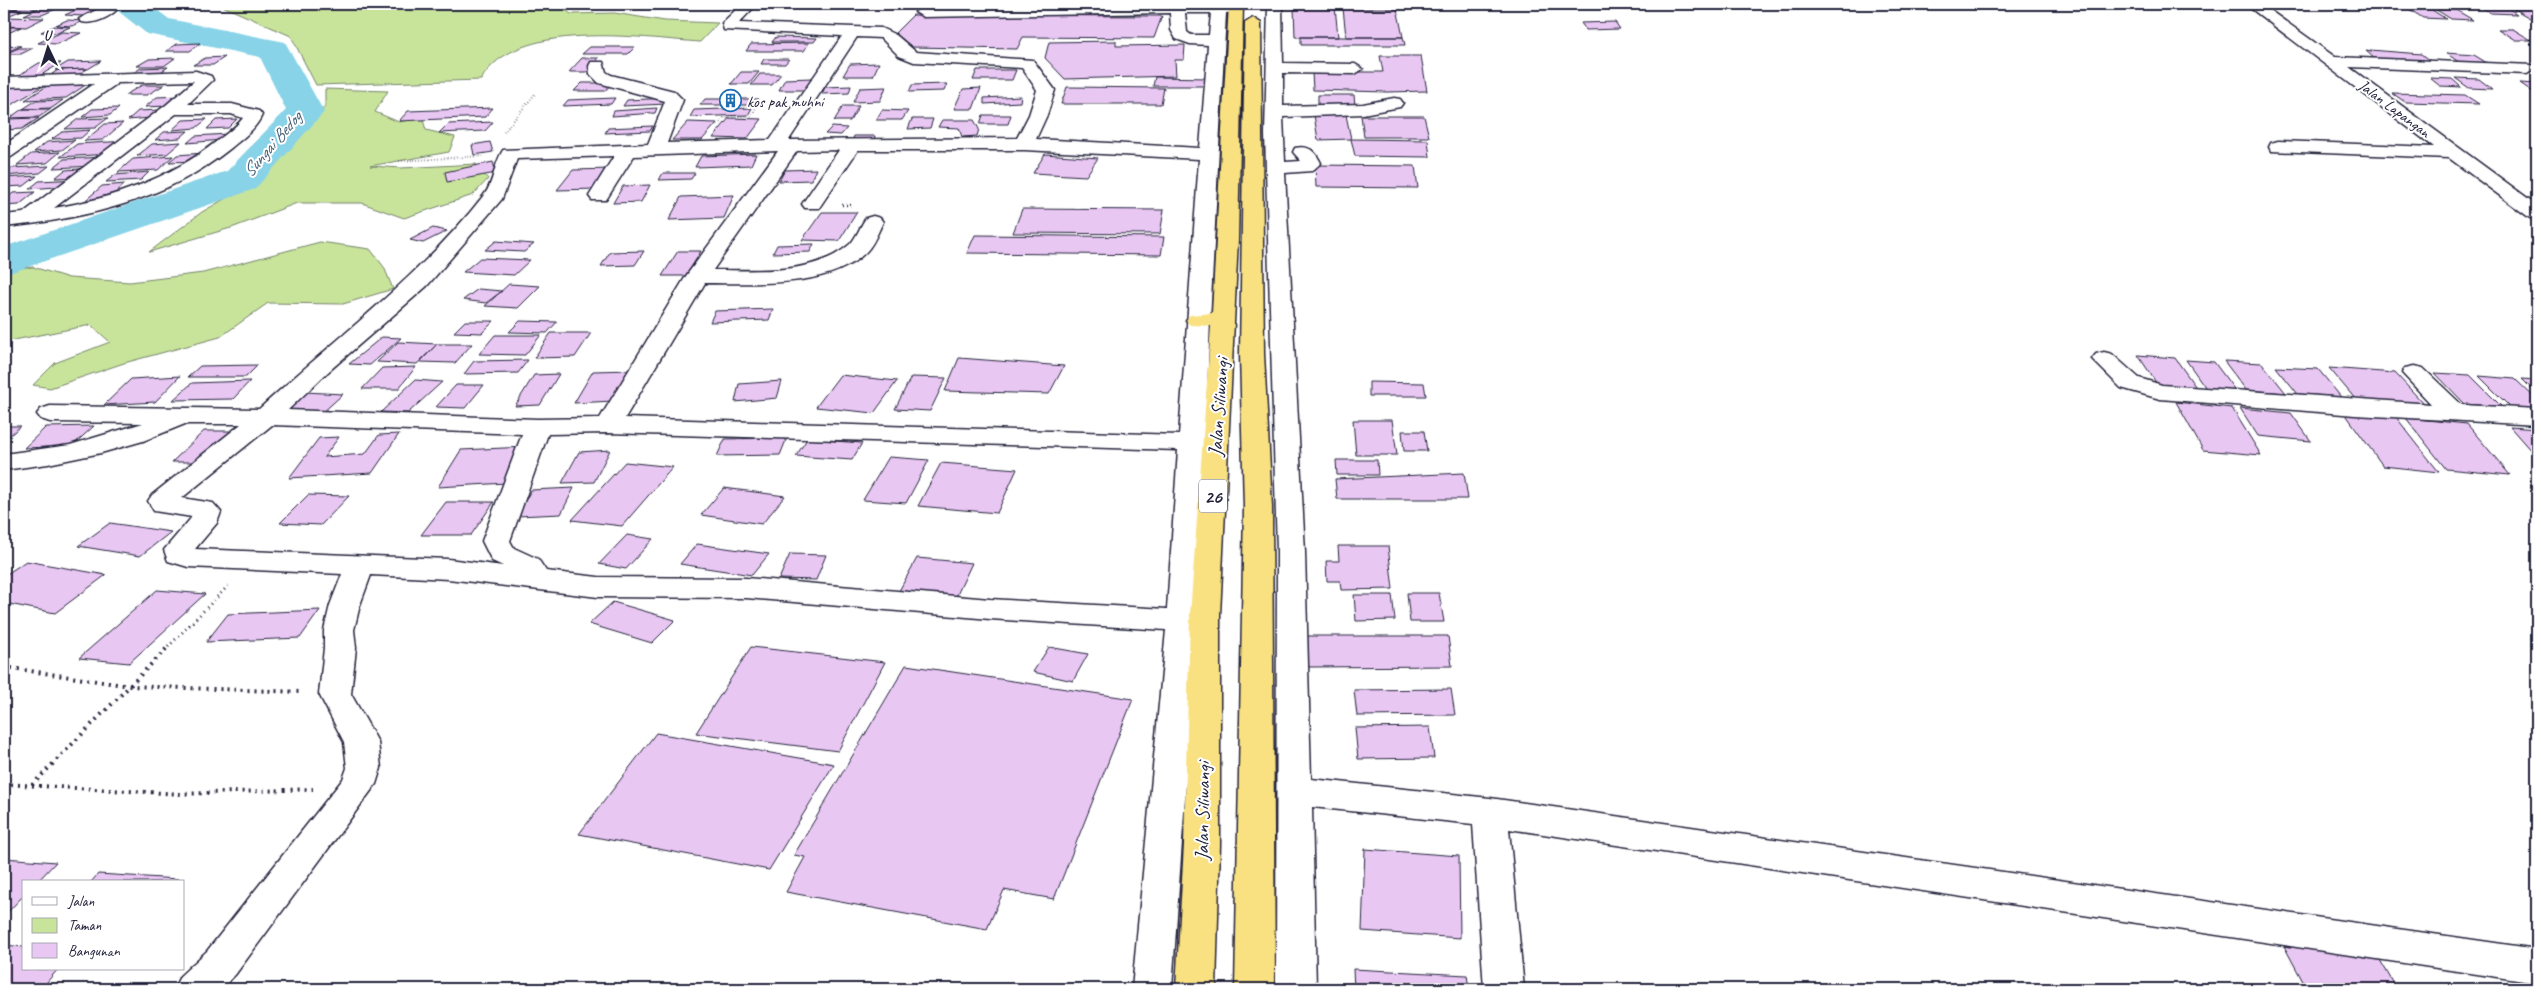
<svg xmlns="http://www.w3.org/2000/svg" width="2541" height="993" viewBox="0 0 2541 993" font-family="Caveat,sans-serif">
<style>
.green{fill:#c8e49b;stroke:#75836b}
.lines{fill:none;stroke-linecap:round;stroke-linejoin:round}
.river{fill:#88d3e7;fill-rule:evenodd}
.building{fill:#e9c7f3;stroke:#22223b}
.minor-casing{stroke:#22223b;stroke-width:3}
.highway-casing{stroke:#22223b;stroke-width:3}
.path-far3{stroke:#22223b;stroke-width:2;stroke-dasharray:0.5 2.5;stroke-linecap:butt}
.path-far2{stroke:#22223b;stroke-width:2.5;stroke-dasharray:1 3;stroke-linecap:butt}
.path-far1{stroke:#22223b;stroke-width:3;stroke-dasharray:1 4;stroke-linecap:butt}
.path{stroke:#22223b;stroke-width:4;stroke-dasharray:2 5;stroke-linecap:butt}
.minor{fill:#fff;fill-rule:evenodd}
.highway{fill:#f9e181;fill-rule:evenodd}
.labels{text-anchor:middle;stroke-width:4;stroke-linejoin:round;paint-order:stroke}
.far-poi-label{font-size:16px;fill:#22223b;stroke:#fff;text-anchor:start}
.far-street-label{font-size:16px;fill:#22223b;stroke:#fff}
.far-water-label{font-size:18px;font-style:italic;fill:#466077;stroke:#fff}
.shield{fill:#fff;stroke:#646476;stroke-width:1}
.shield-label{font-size:19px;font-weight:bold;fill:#22223b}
.street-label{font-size:20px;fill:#22223b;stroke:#fff}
</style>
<rect width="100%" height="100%" fill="#fff"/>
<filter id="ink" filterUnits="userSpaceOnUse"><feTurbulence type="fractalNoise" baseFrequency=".02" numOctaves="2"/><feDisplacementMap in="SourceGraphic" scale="10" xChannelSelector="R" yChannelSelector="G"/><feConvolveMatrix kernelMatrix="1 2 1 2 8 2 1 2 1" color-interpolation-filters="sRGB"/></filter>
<g filter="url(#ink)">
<path class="green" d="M 218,4 L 558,4 L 571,14 L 614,13 L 665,21 L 718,23 L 700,42 C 641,38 515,18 481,80 L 316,85 L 291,36 Z
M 325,89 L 388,91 L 375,112 L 399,122 L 422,117 L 426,130 L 455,137 L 449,152 L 370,166 L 401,168 L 476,164 L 488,179 L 473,195 L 404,218 L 362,203 L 297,203 L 234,227 L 149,252 L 202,212 L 262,177 L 301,136 L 325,106 Z
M 320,242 L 370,249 L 384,267 L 393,289 L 343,304 L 268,303 L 220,337 L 124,363 L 50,388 L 33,385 L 55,363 L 110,342 L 91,325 L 4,342 L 4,269 L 33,267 L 69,278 L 130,282 L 203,273 Z"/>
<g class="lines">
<path class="river" d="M 114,4 L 149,4 L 169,19 L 285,42 L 324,112 L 255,189 L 4,275 L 4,247 L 227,171 L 286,110 L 260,57 L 147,34 L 118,11 Z"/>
</g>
<path class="building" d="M 4,4 L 46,4 L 33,9 L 4,8 Z
M 47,4 L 65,5 L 42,15 L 24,15 Z
M 1301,4 L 1382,4 L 1382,5 L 1301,5 Z
M 2401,4 L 2423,4 L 2446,19 L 2423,18 Z
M 2477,4 L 2503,5 L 2517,14 L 2490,13 Z
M 82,7 L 99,8 L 83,16 L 65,15 Z
M 1294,7 L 1335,7 L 1338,37 L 1295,37 Z
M 1343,8 L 1397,8 L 1403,37 L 1346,37 Z
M 2512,8 L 2536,9 L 2537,19 L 2530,18 Z
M 4,9 L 22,10 L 10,15 L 4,15 Z
M 2435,9 L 2456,10 L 2473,20 L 2451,19 Z
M 913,15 L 1162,16 L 1154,38 L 1023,37 L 1017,49 L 912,47 L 895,33 Z
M 4,18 L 5,17 L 44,18 L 26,27 L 4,26 Z
M 67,20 L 83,21 L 73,26 L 56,25 Z
M 1615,22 L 1620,29 L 1586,30 L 1581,23 Z
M 54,26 L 70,27 L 57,33 L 41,32 Z
M 4,27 L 21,27 L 4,35 Z
M 2498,29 L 2513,29 L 2531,40 L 2516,40 Z
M 62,32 L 81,33 L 57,44 L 38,43 Z
M 776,37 L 817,38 L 814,42 L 772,42 Z
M 1301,37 L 1403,37 L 1405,45 L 1301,45 Z
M 1116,41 L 1116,46 L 1185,45 L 1184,60 L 1175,60 L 1176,76 L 1065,79 L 1045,58 L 1049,42 Z
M 200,43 L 190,51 L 166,51 L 177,44 Z
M 809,43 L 804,51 L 746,51 L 751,44 Z
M 4,45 L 21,46 L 4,53 Z
M 590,47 L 635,47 L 628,54 L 582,54 Z
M 19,48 L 33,48 L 21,54 L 8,54 L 9,52 Z
M 2370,50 L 2421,54 L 2433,63 L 2374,58 L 2366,51 L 2372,52 Z
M 2446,53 L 2474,55 L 2492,66 L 2463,65 Z
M 1380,56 L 1421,56 L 1427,91 L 1387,92 L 1313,90 L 1312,72 L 1383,72 Z
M 225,57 L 213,65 L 193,65 L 205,58 Z
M 175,58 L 164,66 L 137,66 L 149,59 Z
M 582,58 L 599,58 L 587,72 L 569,72 Z
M 764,59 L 789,59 L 785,64 L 761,64 Z
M 101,61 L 88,69 L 55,70 L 68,62 Z
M 39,63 L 61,63 L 36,78 L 15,78 Z
M 879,63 L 873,76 L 843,76 L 850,64 Z
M 168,67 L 159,73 L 131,74 L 141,68 Z
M 87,69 L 75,77 L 46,78 L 58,70 Z
M 977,70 L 1016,70 L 1012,80 L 973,80 Z
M 741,72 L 759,72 L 749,84 L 731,84 Z
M 760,74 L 781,74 L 772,85 L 751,85 Z
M 1155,77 L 1208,78 L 1207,86 L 1153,86 Z
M 812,78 L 806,90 L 779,90 L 785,79 Z
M 2430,78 L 2452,79 L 2461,87 L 2440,86 Z
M 2455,78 L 2479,79 L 2492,89 L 2469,88 Z
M 582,83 L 612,83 L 605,91 L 574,91 Z
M 2520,83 L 2537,84 L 2537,92 L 2533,92 Z
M 87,84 L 66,98 L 25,100 L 47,86 Z
M 947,84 L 944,91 L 909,92 L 912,85 Z
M 142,85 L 164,85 L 147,95 L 125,95 Z
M 43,86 L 13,104 L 4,104 L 4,87 Z
M 851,86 L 849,93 L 822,94 L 825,87 Z
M 886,87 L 880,101 L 853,102 L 860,88 Z
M 1067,87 L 1164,88 L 1161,104 L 1061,104 Z
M 981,88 L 973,109 L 954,109 L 963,89 Z
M 2392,93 L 2465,95 L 2479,104 L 2405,102 Z
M 1318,95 L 1354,95 L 1355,106 L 1318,106 Z
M 179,96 L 167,106 L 145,107 L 157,97 Z
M 1021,96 L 1020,102 L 984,104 L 984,98 Z
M 615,98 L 611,104 L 563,106 L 568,100 Z
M 670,98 L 667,104 L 623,106 L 627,100 Z
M 705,99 L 758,99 L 754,105 L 700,105 Z
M 63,100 L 52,108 L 23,109 L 35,101 Z
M 843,106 L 859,106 L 850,121 L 834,121 Z
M 119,108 L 110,115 L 82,117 L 92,109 Z
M 493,108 L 485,117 L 399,121 L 408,111 Z
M 657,108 L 655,113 L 612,116 L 614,111 Z
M 752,108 L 748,115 L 690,117 L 694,110 Z
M 22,109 L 51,109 L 39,117 L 10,118 Z
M 160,110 L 150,118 L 128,120 L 138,111 Z
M 882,110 L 908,111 L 902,120 L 876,120 Z
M 983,115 L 1011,115 L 1008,124 L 980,124 Z
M 1314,115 L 1346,115 L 1351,139 L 1318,140 Z
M 1361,116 L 1424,116 L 1429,137 L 1364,137 Z
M 39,118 L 22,129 L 4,130 L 4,122 L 8,119 Z
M 108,118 L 95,128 L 65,129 L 78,119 Z
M 729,118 L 762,119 L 747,139 L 713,138 Z
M 207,119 L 196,128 L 172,130 L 183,120 Z
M 237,119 L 228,128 L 207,129 L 216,120 Z
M 912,119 L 933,119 L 930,128 L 908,129 Z
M 942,120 L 974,120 L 979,129 L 977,136 L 962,137 L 959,128 L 938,127 Z
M 493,122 L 485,131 L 439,133 L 448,124 Z
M 688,122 L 717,123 L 702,140 L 672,140 Z
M 123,123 L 103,140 L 84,141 L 105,124 Z
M 653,126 L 650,131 L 605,133 L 608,128 Z
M 832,127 L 847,128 L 841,135 L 825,134 Z
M 90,130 L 81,138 L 52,139 L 62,132 Z
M 188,131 L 180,138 L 155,140 L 164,132 Z
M 228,134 L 222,140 L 187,143 L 195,136 Z
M 854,136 L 875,136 L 874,142 L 852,142 Z
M 1351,139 L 1428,140 L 1430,157 L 1355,156 Z
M 75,140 L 62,150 L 34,152 L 47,142 Z
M 126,141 L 110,154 L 60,157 L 77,144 Z
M 181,142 L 167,154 L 137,156 L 152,144 Z
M 490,142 L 493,152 L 474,155 L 472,145 Z
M 60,152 L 47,163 L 17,165 L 31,154 Z
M 204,153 L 197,161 L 169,162 L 177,155 Z
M 756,154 L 751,165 L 695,167 L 701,156 Z
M 1045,154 L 1098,158 L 1086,176 L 1033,173 Z
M 173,156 L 158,170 L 118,172 L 133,159 Z
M 105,157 L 94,166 L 53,168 L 64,159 Z
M 493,162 L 496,173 L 447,182 L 445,172 Z
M 1315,165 L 1415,166 L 1418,188 L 1316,187 Z
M 49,166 L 40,173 L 4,176 L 11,168 Z
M 93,168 L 83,177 L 55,178 L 65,170 Z
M 611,169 L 596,189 L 557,190 L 573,170 Z
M 816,169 L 811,180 L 779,181 L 785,170 Z
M 149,172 L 141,180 L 106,182 L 115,175 Z
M 663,173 L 695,173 L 691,179 L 659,180 Z
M 37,176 L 24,186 L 4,187 L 4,178 Z
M 78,179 L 69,186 L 29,189 L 39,181 Z
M 125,184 L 104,203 L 80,205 L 102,186 Z
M 650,185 L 641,202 L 613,203 L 623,186 Z
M 35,192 L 19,205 L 4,206 L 4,201 L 13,193 Z
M 734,195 L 724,218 L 669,220 L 681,197 Z
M 1022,209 L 1164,210 L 1160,234 L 1013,233 Z
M 822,212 L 857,212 L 839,241 L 802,240 Z
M 433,228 L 447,231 L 423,243 L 410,240 Z
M 975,235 L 1164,237 L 1161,255 L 967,253 Z
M 496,241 L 534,244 L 524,252 L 485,250 Z
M 814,244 L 810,252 L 773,253 L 777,245 Z
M 644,251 L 635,265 L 601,266 L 610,252 Z
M 678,251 L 701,251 L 686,276 L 662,276 Z
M 480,258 L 530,260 L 514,275 L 463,272 Z
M 509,284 L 540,286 L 518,308 L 485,306 Z
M 478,289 L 502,291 L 486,303 L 463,300 Z
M 773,309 L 769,320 L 710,322 L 715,311 Z
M 465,321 L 494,321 L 482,333 L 454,332 Z
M 520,321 L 557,322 L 547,333 L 509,332 Z
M 551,333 L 591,333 L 575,357 L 534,358 Z
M 495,335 L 541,335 L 525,355 L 479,354 Z
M 382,337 L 401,338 L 370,365 L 349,364 Z
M 398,342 L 437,344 L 417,364 L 377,362 Z
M 437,344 L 472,344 L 455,363 L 420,362 Z
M 2138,355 L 2175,358 L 2198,390 L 2159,387 Z
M 959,358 L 1064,366 L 1049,394 L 945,391 Z
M 528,360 L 518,373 L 464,374 L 474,361 Z
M 2186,360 L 2214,362 L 2237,393 L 2208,391 Z
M 2224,361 L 2262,363 L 2286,393 L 2246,390 Z
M 258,365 L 246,377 L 188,377 L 200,366 Z
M 416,367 L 398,389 L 362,389 L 382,368 Z
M 2276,367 L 2318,369 L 2341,397 L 2298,394 Z
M 2329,368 L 2395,373 L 2426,406 L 2357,401 Z
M 632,370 L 614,401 L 574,403 L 593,371 Z
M 2435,373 L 2470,375 L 2502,407 L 2465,404 Z
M 559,374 L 540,405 L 515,406 L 534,375 Z
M 840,375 L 897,381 L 874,413 L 816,407 Z
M 180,376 L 155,402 L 104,405 L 131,379 Z
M 2479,376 L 2515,379 L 2537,400 L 2537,409 L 2510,407 Z
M 911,377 L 946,378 L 930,411 L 895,409 Z
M 2522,379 L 2537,380 L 2537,394 Z
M 415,380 L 442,382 L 408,413 L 381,412 Z
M 250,381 L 233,399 L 173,400 L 192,383 Z
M 782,381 L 777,398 L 735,402 L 739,384 Z
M 1369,382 L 1424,383 L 1426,396 L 1369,396 Z
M 456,385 L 484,385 L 465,408 L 436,407 Z
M 305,392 L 343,394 L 321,414 L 282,412 Z
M 2176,402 L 2232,408 L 2261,455 L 2203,450 Z
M 2240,408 L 2291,413 L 2311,441 L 2258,436 Z
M 2344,412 L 2396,417 L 2439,472 L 2383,466 Z
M 2406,418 L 2467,424 L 2510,475 L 2446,469 Z
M 1353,420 L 1392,420 L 1397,455 L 1356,455 Z
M 4,426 L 21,426 L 4,440 Z
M 94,426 L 72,446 L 24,448 L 46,427 Z
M 2510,427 L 2537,429 L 2537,453 L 2532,452 Z
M 204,431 L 237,431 L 207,462 L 172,462 Z
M 1402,431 L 1424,431 L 1427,451 L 1404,451 Z
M 399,434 L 372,473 L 289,478 L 319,438 L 339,437 L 324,457 L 365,454 L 379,435 Z
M 787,438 L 780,455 L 717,456 L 725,439 Z
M 807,439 L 862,443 L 852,460 L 796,456 Z
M 526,447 L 506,483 L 438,487 L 461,450 Z
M 610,450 L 594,482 L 562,483 L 579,452 Z
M 889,457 L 929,460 L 906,503 L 863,500 Z
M 1336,460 L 1377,460 L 1378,475 L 1337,475 Z
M 625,462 L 673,467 L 622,526 L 572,520 Z
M 941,463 L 1017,469 L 997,513 L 918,506 Z
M 1464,473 L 1468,499 L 1337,499 L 1335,479 Z
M 574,488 L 561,514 L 517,516 L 531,490 Z
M 724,488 L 785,496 L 762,524 L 701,515 Z
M 308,495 L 349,496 L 321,525 L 280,523 Z
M 446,502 L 494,502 L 471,535 L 421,535 Z
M 110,523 L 171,532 L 140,556 L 78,546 Z
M 627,535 L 653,539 L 626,569 L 599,564 Z
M 697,544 L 769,554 L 752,575 L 680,564 Z
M 1338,546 L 1388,546 L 1393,589 L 1341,590 L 1340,581 L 1327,581 L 1326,561 L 1339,561 Z
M 790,554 L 826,555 L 816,580 L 779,579 Z
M 917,558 L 972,563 L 956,597 L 899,591 Z
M 26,561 L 106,575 L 55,613 L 4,603 L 4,576 Z
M 157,590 L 205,594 L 129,663 L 79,658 Z
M 1407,593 L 1439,593 L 1444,622 L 1410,622 Z
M 1354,595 L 1392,595 L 1395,620 L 1356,621 Z
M 613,602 L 675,620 L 652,643 L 589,624 Z
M 320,610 L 300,638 L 206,642 L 228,614 Z
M 1306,636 L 1448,636 L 1452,666 L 1307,667 Z
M 751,647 L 885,662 L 838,751 L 696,733 Z
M 1049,647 L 1088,654 L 1073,681 L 1033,672 Z
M 906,665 L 1133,699 L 1054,899 L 1004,890 L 987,929 L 786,892 L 805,857 L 794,855 Z
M 1451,689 L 1455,715 L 1357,716 L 1354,690 Z
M 1430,727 L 1434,758 L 1358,759 L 1355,728 Z
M 656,733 L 834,764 L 769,870 L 579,834 Z
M 1365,849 L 1459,856 L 1460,938 L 1362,931 Z
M 4,858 L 56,862 L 37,882 L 24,882 L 24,895 L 4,916 Z
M 98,874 L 178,879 L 176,882 L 91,882 Z
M 4,945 L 24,947 L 24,969 L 58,969 L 42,988 L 4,986 Z
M 2284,946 L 2377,955 L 2397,989 L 2307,989 Z
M 1353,969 L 1467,975 L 1469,989 L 1354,989 Z"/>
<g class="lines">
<defs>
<path id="minor" d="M 97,4 L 116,4 L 119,7 C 112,17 93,25 82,22 L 79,19 L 100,8 Z
M 742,4 L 757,4 L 739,23 L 881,28 L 896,35 L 916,52 L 1033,60 L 1055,90 L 1047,115 L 1036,139 L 1200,148 L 1208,45 L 1190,44 L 1176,39 L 1171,30 L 1170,13 L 923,17 L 915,12 L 923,7 L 1237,4 L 1244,8 L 1241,11 L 1226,13 L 1210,320 L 1197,620 L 1172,989 L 1132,989 L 1166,630 L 990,619 L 746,598 L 598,597 L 448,579 L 371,575 L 360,605 L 354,630 L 356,648 L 351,694 L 378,742 L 381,768 L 376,784 L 235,975 L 221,989 L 174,989 L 180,976 L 207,951 L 343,779 L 347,768 L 344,742 L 319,694 L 324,648 L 324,630 L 330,605 L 342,574 L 188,567 L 168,561 L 164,550 L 192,517 L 154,511 L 148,501 L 152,495 L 241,424 L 185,424 L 143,441 L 101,453 L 48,464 L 4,470 L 4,454 L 70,445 L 143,423 L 50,422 L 41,419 L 37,414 L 41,409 L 50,406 L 259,409 C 335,339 420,277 484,195 C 494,183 494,163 503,150 L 648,144 L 665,101 L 599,83 L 590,74 L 589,66 L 591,62 L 603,62 L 606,72 L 611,75 L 674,91 L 683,100 L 667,143 L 770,140 L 842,36 L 724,30 L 722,23 ZM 1185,13 L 1211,13 L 1209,35 L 1191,35 L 1187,32 ZM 857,37 L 881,38 L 899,56 L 914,62 L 1022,68 L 1037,90 L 1029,115 L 1017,138 L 789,140 ZM 839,150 L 802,204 L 805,208 L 819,208 L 858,150 L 1024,150 L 1199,159 L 1179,435 L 625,418 L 705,283 C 753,283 830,289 866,252 C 874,244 878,232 883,222 L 880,218 L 873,216 L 866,218 C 860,226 857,237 850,244 C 814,276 757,270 713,270 L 797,151 ZM 778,151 L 686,276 L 600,418 L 538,419 L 288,410 L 329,371 L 427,286 L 502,199 L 517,159 L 614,156 L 589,196 L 592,200 L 606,200 L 634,156 ZM 272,425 L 522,434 L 482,541 L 492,561 L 503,566 L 448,559 L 195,549 L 217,523 L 221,512 L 213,503 L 182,498 ZM 608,433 L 1178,450 L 1167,609 L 990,599 L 746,578 L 598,577 L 546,571 L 538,559 L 514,548 L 510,541 L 548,434 Z
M 1268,4 L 1282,4 L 1283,63 L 1355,64 L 1363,69 L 1355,74 L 1283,73 L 1283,106 L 1363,104 L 1394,98 L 1400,99 L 1403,103 L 1400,107 L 1363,114 L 1283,117 L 1285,162 L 1301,161 L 1293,152 L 1295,148 C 1309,145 1315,151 1321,163 L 1312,171 L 1285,173 L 1305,552 L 1311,779 L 1490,798 L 2537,949 L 2537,983 L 1509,829 L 1524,989 L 1484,989 L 1473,824 L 1312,807 L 1316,989 L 1276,989 L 1277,552 L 1265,134 Z
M 2245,4 L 2261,4 L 2335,57 L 2533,65 L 2535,69 L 2527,74 L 2349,67 L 2537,205 L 2537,220 L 2530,218 L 2449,158 L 2271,151 L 2269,147 L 2271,143 L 2278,141 L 2434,147 Z
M 2526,4 L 2537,4 L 2537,10 L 2528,7 Z
M 196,71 L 211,76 L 213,80 L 188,104 L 232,104 L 259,111 L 262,115 C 256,129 243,138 231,148 C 167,200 85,219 4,227 L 4,215 L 23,213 L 166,105 L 194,81 L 118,83 L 11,157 L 4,159 L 4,145 L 94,84 L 4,87 L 4,77 ZM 176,114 L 231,114 L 243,118 C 236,127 226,134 217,141 C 169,179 114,198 54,208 Z
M 2104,352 L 2112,354 L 2139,378 L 2162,385 L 2431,404 L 2402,373 L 2405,368 L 2414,366 L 2423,368 L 2462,405 L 2537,409 L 2537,425 L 2355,415 L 2160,399 L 2121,388 L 2092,359 L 2096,354 Z"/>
<path id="highway" d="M 1229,4 L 1243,4 L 1238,239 L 1220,615 L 1220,844 L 1216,989 L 1176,989 L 1184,844 L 1190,615 L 1211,326 L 1190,325 L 1186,320 L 1190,315 L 1212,313 Z
M 1253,18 L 1261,23 L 1264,354 L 1272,507 L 1275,989 L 1235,989 L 1244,507 L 1240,354 L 1245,23 Z"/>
</defs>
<use href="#minor" class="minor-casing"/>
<use href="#highway" class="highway-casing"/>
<path class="path-far3" d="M 718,125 L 724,118 L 752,116 L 758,103
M 504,132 L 535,94
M 399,161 L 483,156"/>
<path class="path-far2" d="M 842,205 L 852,205"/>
<path class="path-far1" d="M 168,647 L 229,585"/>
<path class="path" d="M 4,667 L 130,686 L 302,692
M 4,784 L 182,794 L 313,789
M 32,785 L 169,646
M 4,790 L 10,784"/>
<use href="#minor" class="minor"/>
<use href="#highway" class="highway"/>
</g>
</g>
<defs>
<symbol id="building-ring" viewBox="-11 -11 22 22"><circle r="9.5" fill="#fff" stroke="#1f6fb2" stroke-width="1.5"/><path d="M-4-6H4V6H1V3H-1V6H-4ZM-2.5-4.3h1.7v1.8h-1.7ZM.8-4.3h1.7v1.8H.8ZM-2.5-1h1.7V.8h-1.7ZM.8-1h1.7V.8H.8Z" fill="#1f6fb2"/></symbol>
</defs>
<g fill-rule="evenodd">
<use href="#building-ring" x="718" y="88" width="25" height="25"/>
</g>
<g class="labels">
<g class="far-poi-label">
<text x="747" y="107">kos pak muhni</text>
</g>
<g class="far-street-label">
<text transform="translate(2395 108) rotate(37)" y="6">Jalan Lapangan</text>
</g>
<g class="far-water-label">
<text transform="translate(272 144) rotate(-49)" y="6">Sungai Bedog</text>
</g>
<rect class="shield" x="1199" y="479.5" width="28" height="33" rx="4"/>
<g class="shield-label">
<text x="1213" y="503">26</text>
</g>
<g class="street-label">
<text transform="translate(1218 407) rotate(-86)" y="7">Jalan Siliwangi</text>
<text transform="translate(1202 811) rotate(-89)" y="7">Jalan Siliwangi</text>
</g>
</g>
<rect width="2541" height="993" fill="none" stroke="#fff" stroke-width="20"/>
<rect x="10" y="10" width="2521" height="973" fill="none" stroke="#22223b" stroke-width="2" filter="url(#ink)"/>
<rect x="22" y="880" width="162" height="90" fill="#ffffff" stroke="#a7a7b1"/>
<rect x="32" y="897" width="25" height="8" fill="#ffffff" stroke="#a7a7b1"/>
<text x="68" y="906" font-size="15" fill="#22223b">Jalan</text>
<rect x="32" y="918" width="25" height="15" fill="#c8e49b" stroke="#a7a7b1"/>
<text x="68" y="930" font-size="15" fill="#22223b">Taman</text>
<rect x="32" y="943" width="25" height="15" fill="#e9c7f3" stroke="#a7a7b1"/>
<text x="68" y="956" font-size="15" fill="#22223b">Bangunan</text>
<g transform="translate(48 48) rotate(356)" stroke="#ffffff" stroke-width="4" paint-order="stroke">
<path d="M0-4L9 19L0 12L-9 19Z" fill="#22223b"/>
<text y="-8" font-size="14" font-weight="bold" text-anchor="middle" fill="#22223b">U</text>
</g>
</svg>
